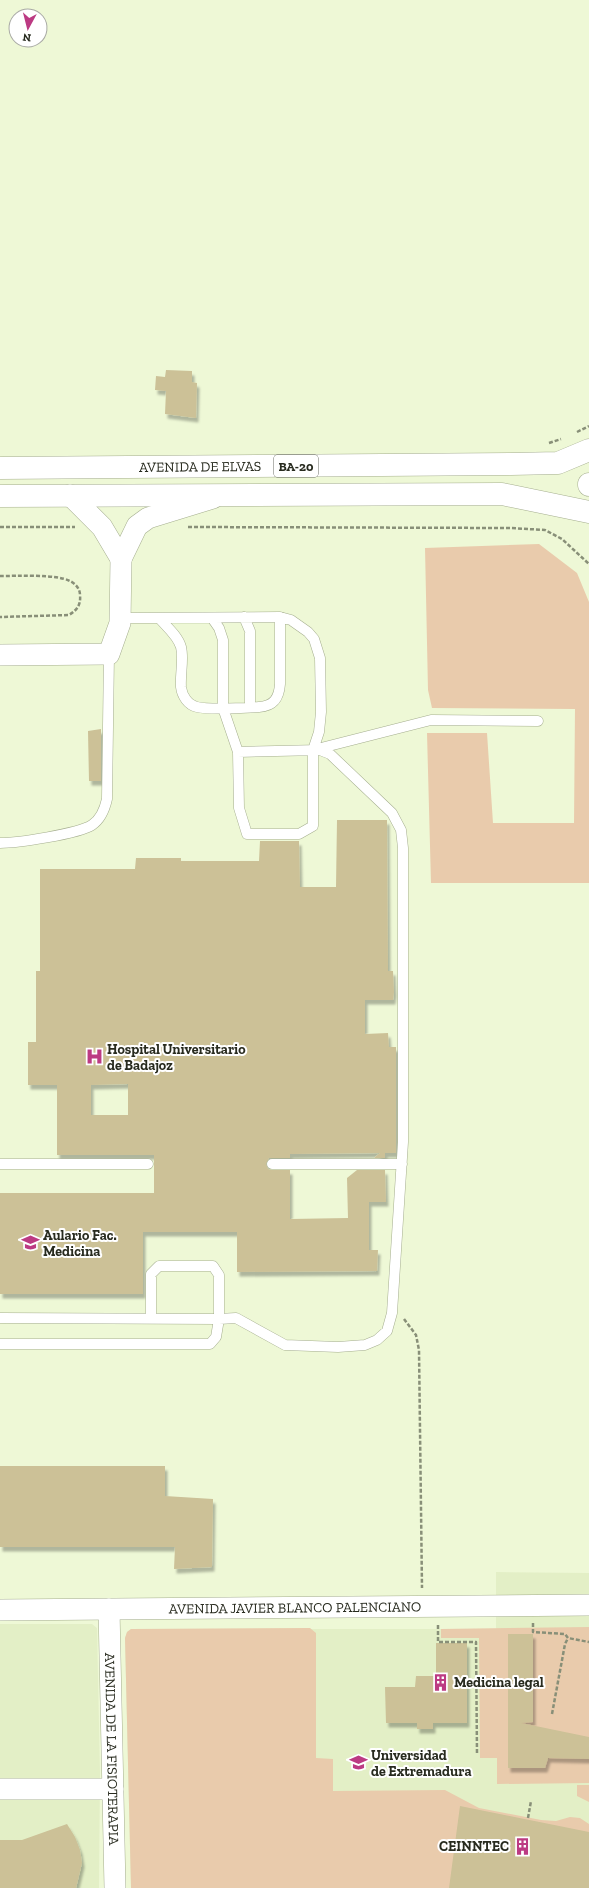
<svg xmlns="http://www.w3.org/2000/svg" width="589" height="1888" viewBox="0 0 589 1888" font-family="'Zilla Slab',serif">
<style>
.built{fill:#e3efc6}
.green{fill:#e9cbac}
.building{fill:#ccc197;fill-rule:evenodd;filter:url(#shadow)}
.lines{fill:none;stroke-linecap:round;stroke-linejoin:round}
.lane-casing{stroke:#a5ae8f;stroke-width:11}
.street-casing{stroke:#a5ae8f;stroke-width:22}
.highway-casing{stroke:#a5ae8f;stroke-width:23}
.path{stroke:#888f78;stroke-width:2.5;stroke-dasharray:4 2;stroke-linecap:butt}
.lane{stroke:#fff;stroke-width:10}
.street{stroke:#fff;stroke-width:21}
.highway{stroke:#fff;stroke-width:22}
.labels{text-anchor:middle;stroke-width:4;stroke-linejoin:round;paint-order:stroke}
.shield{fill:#fff;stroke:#686b62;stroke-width:1}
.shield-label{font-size:13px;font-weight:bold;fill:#282b1f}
.street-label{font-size:14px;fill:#282b1f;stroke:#fff}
.poi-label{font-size:14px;font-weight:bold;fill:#282b1f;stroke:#fff;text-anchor:start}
</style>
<defs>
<filter id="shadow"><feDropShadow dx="2.5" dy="4.5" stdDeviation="1" flood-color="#0004"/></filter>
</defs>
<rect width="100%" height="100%" fill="#eef8d6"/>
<path class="built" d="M 496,1572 L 589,1573 L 589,1888 L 131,1888 L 125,1638 L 127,1632 L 131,1629 L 496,1629 Z
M 0,1624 L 92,1624 L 97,1628 L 100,1773 L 99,1888 L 0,1888 Z"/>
<path class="green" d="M 539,544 L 577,573 L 589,602 L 589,883 L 431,883 L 427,733 L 487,733 L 493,823 L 574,823 L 575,709 L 432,708 L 428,690 L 425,548 Z
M 589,1627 L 589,1783 L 497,1784 L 497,1758 L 480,1758 L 479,1638 L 441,1638 L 441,1629 Z
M 310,1628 L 316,1633 L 316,1758 L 333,1759 L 333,1791 L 445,1790 L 479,1808 L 541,1820 L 556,1821 L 570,1817 L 580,1818 L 589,1824 L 589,1888 L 131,1888 L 125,1638 L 127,1632 L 131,1629 Z
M 577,1785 L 589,1785 L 589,1802 L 577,1796 Z"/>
<path class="building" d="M 166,370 L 192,371 L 192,382 L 197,383 L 196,418 L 165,414 L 166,391 L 155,390 L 156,376 L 165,377 Z
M 101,729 L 101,781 L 89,781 L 88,731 Z
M 337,820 L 387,820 L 388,971 L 393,971 L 394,992 L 393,1000 L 365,1000 L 365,1034 L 388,1033 L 389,1047 L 396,1047 L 396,1153 L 385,1153 L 385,1158 L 374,1158 L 380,1153 L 290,1154 L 290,1158 L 269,1158 L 266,1164 L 268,1169 L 272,1170 L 290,1170 L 290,1219 L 348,1218 L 347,1178 L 357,1170 L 385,1170 L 386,1202 L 369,1202 L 369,1250 L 378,1250 L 377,1271 L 237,1272 L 237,1232 L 143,1232 L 143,1294 L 0,1294 L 0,1193 L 154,1193 L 154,1155 L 57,1155 L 57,1085 L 28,1085 L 28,1042 L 36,1042 L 36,971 L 40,971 L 40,869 L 135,869 L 136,858 L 181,858 L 181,861 L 259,861 L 260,841 L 299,841 L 300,887 L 336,887 ZM 128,1084 L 128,1115 L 91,1115 L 91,1085 Z
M 0,1466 L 165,1466 L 165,1496 L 213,1499 L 212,1567 L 174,1569 L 175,1547 L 0,1547 Z
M 508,1634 L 533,1634 L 533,1722 L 521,1723 L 589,1737 L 589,1759 L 548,1758 L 545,1768 L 508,1768 Z
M 436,1643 L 467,1643 L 467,1723 L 433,1723 L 433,1729 L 417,1729 L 417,1723 L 386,1723 L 385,1687 L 415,1687 L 416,1676 L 436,1676 Z
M 460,1806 L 589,1832 L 589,1888 L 449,1888 Z
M 67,1824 L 75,1837 L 80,1850 L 82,1863 L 76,1888 L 0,1888 L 0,1840 L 22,1840 Z"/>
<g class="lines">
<defs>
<path id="lane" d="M 244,617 L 250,631 L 250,707
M 120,618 L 280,617 L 291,620 L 308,632 L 314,639 L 320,658 L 321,712 L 319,732 L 313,750 L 313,826 L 299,834 L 247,834 L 239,808 L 238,752 L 223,708 L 223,640 L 219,628 L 212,618
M 159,618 C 166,626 178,636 181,647 C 184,659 180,674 181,687 C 182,696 188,705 197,707 C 210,710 244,708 259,707 C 274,706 279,698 280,684 L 280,617
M 317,749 L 431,720 L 538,721
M 0,843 C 17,843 78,834 92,825 C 101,819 105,808 107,799 L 109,654
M 0,1164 L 148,1164
M 272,1164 L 402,1164
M 0,1318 L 219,1319 L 216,1337 L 210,1344 L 0,1344
M 151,1318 L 151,1274 L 159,1266 L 213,1266 L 219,1275 L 219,1319 L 236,1318 L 285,1345 L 338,1347 L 365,1345 L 377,1340 L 387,1331 L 392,1313 L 403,1142 L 403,848 L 401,830 L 392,813 L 330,754 L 320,750 L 238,752"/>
<g id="street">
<path d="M 70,495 L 102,527 L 121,559 L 137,526 L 148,518 L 213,498"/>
<path d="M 0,655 L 109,654 L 120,623 L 121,559"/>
<path id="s1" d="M 109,1609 L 115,1888"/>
<path id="s2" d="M 0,1610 L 589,1605"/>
<path d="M 0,1789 L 113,1789"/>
</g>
<g id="highway">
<path id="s3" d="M 0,468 L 511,464 L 558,463 L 589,450"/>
<path d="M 589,484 L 589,485"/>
<path d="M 0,496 L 502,494 L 589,512"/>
</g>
</defs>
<use href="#lane" class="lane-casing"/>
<use href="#street" class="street-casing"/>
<use href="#highway" class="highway-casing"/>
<path class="path" d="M 577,432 L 589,426
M 549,443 L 561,439
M 0,527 L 75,527
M 188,527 L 510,528 L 545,530 L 562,539 L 589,564
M 0,576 C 17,576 57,574 70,581 C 76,584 80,589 80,595 C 81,605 77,610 69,615 L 0,617
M 404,1319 L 416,1335 L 419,1350 L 422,1588
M 533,1623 L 533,1632 L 565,1634 L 568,1638 L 589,1642
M 438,1625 L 438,1642 L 476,1642 L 477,1754
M 552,1714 L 565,1644 L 568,1638
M 528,1818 L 531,1801"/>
<use href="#lane" class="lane"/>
<use href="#street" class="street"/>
<use href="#highway" class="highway"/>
</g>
<defs>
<symbol id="hospital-bare" viewBox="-9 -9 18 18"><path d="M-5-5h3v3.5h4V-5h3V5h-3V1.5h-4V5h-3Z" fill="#bc3a83" stroke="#fff" stroke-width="2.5" paint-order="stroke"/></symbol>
<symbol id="university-bare" viewBox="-9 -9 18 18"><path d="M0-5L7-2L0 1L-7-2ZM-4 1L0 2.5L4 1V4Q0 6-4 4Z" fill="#bc3a83" stroke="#fff" stroke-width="2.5" paint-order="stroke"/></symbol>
<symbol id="building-bare" viewBox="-9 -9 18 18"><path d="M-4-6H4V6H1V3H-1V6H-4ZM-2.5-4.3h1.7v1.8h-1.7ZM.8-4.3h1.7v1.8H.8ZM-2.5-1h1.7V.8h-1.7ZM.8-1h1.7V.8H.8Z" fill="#bc3a83" stroke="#fff" stroke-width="2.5" paint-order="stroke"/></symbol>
</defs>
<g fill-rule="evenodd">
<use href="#hospital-bare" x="82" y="1044" width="25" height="25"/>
<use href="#university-bare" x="18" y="1230" width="25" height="25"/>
<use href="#building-bare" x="428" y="1670" width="25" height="25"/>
<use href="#university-bare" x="346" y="1750" width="25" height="25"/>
<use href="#building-bare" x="510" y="1834" width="25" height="25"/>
</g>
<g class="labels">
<rect class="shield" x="274" y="455" width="44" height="22" rx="3"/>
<g class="shield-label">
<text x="296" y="471">BA-20</text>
</g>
<g class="street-label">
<text dy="5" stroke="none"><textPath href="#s3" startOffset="200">AVENIDA DE ELVAS</textPath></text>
<text dy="5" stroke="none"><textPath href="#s2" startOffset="295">AVENIDA JAVIER BLANCO PALENCIANO</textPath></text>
<text dy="5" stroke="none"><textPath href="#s1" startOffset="140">AVENIDA DE LA FISIOTERAPIA</textPath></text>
</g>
<g class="poi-label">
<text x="107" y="1054">Hospital Universitario<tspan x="107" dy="16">de Badajoz</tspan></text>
<text x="43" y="1240">Aulario Fac.<tspan x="43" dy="16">Medicina</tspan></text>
<text x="454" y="1687">Medicina legal</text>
<text x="371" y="1760">Universidad<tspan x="371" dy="16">de Extremadura</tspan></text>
<text x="509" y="1851" text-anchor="end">CEINNTEC</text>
</g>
</g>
<g transform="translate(28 28) rotate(187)"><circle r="19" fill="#ffffff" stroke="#a9aaa5"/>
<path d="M0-3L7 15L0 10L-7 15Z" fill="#bc3a83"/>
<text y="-6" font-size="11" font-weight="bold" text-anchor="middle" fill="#282b1f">N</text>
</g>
</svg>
